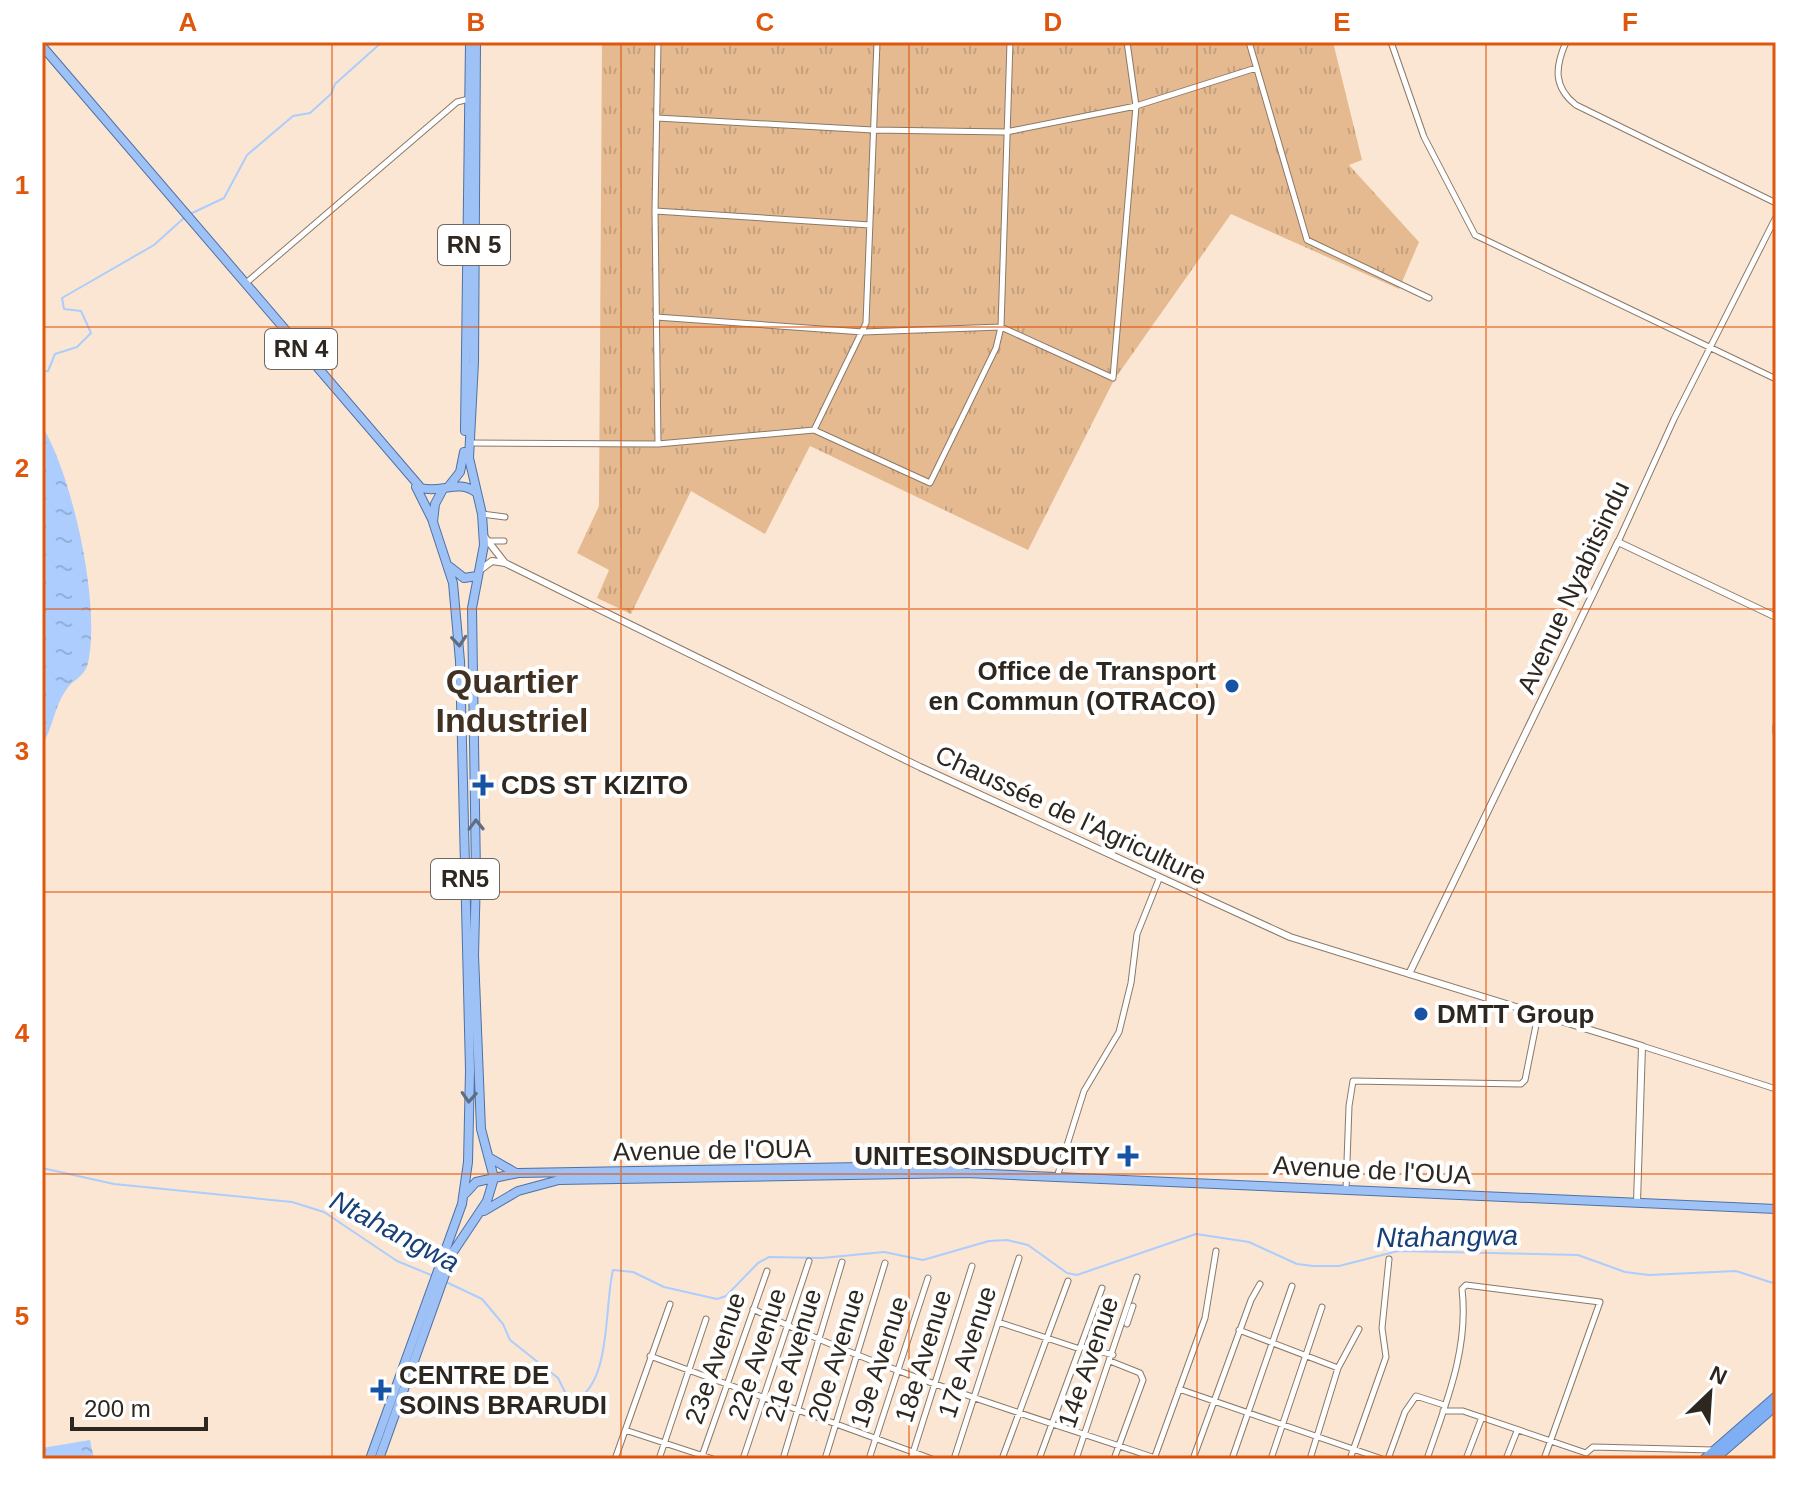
<svg xmlns="http://www.w3.org/2000/svg" width="1818" height="1501" viewBox="0 0 1818 1501" font-family="Helvetica,sans-serif">
<style>
.grass{fill:url(#grass-tufts)}
.water{fill:url(#water-ripples)}
.lines{fill:none;stroke-linecap:round;stroke-linejoin:round}
.stream{stroke:#accdfd;stroke-width:2}
.minor-casing{stroke:#8a7968;stroke-width:7}
.tertiary-casing{stroke:#8a7968;stroke-width:8}
.primary-casing{stroke:#4d72a7;stroke-width:10}
.trunk-casing{stroke:#4d72a7;stroke-width:11}
.minor{stroke:#fff;stroke-width:5}
.tertiary{stroke:#fff;stroke-width:6}
.primary{stroke:#9ec2f6;stroke-width:8}
.trunk{stroke:#7eaef3;stroke-width:9}
.oneway{stroke:#606d80}
.grid{fill:none;stroke:#df560d;stroke-width:2;stroke-opacity:0.55}
.poi-dot{fill:#1653a4;stroke:#fff;stroke-width:3}
.labels{text-anchor:middle;stroke-width:8;stroke-linejoin:round;paint-order:stroke}
.shield{fill:#fff;stroke:#6d6863;stroke-width:2}
.shield-label{font-size:24px;font-weight:bold;fill:#2e2720}
.street-label{font-size:26px;fill:#2e2720;stroke:#fff}
.poi-label{font-size:26px;font-weight:bold;fill:#2e2720;stroke:#fff;text-anchor:start}
.water-label{font-size:28px;font-style:italic;fill:#174078;stroke:#fff}
.district-label{font-size:34px;font-weight:bold;fill:#403122;stroke:#fff}
.neatline{fill:none;stroke:#df560d;stroke-width:3}
.grid-label{font-size:26px;text-anchor:middle;font-weight:bold;fill:#df560d}
</style>
<defs>
<pattern id="grass-tufts" width="24" height="20" patternUnits="userSpaceOnUse" patternTransform="scale(2)"><rect width="24" height="20" fill="#e5ba90"/><path d="M3 7l-1-3M5 7V3M7 7l1-3M15 17l-1-3M17 17v-4M19 17l1-3" fill="none" stroke="#c5a07c"/></pattern>
<pattern id="water-ripples" width="26" height="14" patternUnits="userSpaceOnUse" patternTransform="scale(2)"><rect width="26" height="14" fill="#accdfd"/><path d="M2 4q2-2 4 0t4 0M15 11q2-2 4 0t4 0" fill="none" stroke="#94b0d9"/></pattern>
</defs>
<rect width="100%" height="100%" fill="#fae6d3"/>
<path class="grass" d="M 602,42 L 1333,42 L 1362,160 L 1349,165 L 1419,242 L 1399,289 L 1231,214 L 1114,380 L 1028,550 L 810,446 L 765,534 L 691,491 L 631,614 L 597,598 L 609,570 L 577,553 L 599,506 Z"/>
<path class="water" d="M 42,426 C 73,476 101,606 88,663 C 84,678 74,678 66,690 C 54,707 53,728 42,745 Z
M 90,1440 L 94,1459 L 42,1459 L 42,1448 Z"/>
<g class="lines">
<path class="stream" d="M 190,214 L 224,198 L 247,155 L 293,116 L 310,113 L 331,94 L 335,84 L 382,42
M 42,372 L 48,371 L 55,354 L 77,347 L 91,333 L 81,311 L 64,309 L 62,298 L 154,245 L 185,217
M 42,1168 L 114,1184 L 292,1202 L 324,1212 L 397,1261 L 431,1275
M 444,1281 L 482,1299 L 503,1324 L 510,1340 L 558,1378 L 568,1398 L 574,1401 C 612,1384 604,1306 613,1270 L 633,1272 L 664,1287 L 717,1299 L 726,1296 L 758,1263 L 769,1257 L 822,1258 L 884,1252 L 923,1260 L 989,1241 L 1007,1240 L 1028,1245 L 1067,1273 L 1077,1275 L 1196,1234 L 1249,1242 L 1297,1264 L 1313,1266 L 1339,1266 L 1398,1251 L 1578,1255 L 1625,1272 L 1649,1275 L 1736,1271 L 1776,1284"/>
<defs>
<path id="minor" d="M 1249,42 L 1307,240 L 1429,298
M 1391,42 L 1424,137 L 1475,235 L 1776,379
M 1566,42 C 1555,67 1553,87 1576,105 L 1776,203
M 657,118 L 873,130 L 1006,132 L 1136,106 L 1256,68
M 655,211 L 870,225
M 246,283 L 457,102 L 469,99
M 656,317 L 863,332 L 1001,327 L 1113,378 L 1136,106 L 1127,42
M 814,430 L 866,323 L 877,42
M 470,443 L 658,444 L 814,430 L 930,483 L 996,348 L 1001,327 L 1010,42
M 658,444 L 655,211 L 658,42
M 482,514 L 505,517
M 490,541 L 504,541
M 1618,542 L 1674,419 L 1776,217
M 1776,726 L 1776,733
M 1642,1046 L 1776,1089
M 1057,1177 L 1084,1091 L 1119,1032 L 1131,983 L 1137,934 L 1159,879
M 1346,1189 L 1349,1106 L 1353,1081 L 1521,1084 L 1525,1080 L 1538,1015
M 753,1309 C 881,1372 1023,1413 1158,1459
M 998,1322 L 1080,1349
M 1127,1324 L 1133,1306
M 1239,1330 L 1338,1368 L 1310,1459
M 1081,1346 L 1113,1355
M 650,1356 L 932,1459
M 1110,1361 L 1140,1373 L 1143,1380 L 1114,1459
M 1338,1368 L 1359,1329
M 1179,1389 L 1382,1459
M 1443,1411 L 1463,1411 L 1586,1453 L 1593,1447 L 1713,1450
M 625,1430 L 713,1459
M 615,1459 L 670,1304
M 659,1459 L 706,1319
M 701,1459 L 767,1271
M 743,1459 L 809,1261
M 783,1459 L 842,1262
M 825,1459 L 885,1263
M 869,1459 L 928,1278
M 911,1459 L 972,1266
M 954,1459 L 1019,1258
M 1002,1459 L 1068,1281
M 1039,1459 L 1102,1288
M 1076,1459 L 1137,1277
M 1154,1459 L 1205,1318 L 1216,1251
M 1193,1459 L 1251,1300 L 1260,1284
M 1232,1459 L 1292,1286
M 1271,1459 L 1322,1307
M 1350,1459 L 1386,1357 L 1382,1328 L 1389,1259
M 1388,1459 L 1405,1412 L 1416,1396 L 1444,1405
M 1427,1459 C 1446,1403 1469,1349 1462,1289 L 1466,1285 L 1600,1302 L 1544,1459
M 1466,1459 L 1482,1417
M 1506,1459 L 1517,1431"/>
<path id="tertiary" d="M 484,536 L 505,563
M 480,570 L 492,561 L 505,563 L 920,767 L 1290,937 L 1642,1046 L 1637,1202
M 1409,974 L 1618,542 L 1776,617"/>
<path id="primary" d="M 42,46 L 421,488 C 442,494 458,478 477,493
M 465,431 L 470,42
M 449,486 L 460,472 L 464,452
M 416,487 L 433,521
M 450,567 L 464,578 L 477,576
M 490,1158 L 516,1173
M 466,1193 L 476,1182 L 518,1173 L 918,1166 L 957,1170
M 484,1211 L 518,1191 L 559,1180 L 966,1173 L 1776,1209
M 370,1459 L 462,1204 L 468,1162 L 470,1070 L 460,661 L 453,583 L 433,522 L 435,504 L 443,489
M 379,1459 L 453,1252 L 487,1201 L 494,1178 L 481,1129 L 474,955 L 476,875 L 472,608 L 484,545 L 482,514 L 469,458 L 474,362 L 476,42"/>
<path id="trunk" d="M 1705,1459 L 1776,1397
M 1714,1459 L 1776,1405"/>
</defs>
<use href="#minor" class="minor-casing"/>
<use href="#tertiary" class="tertiary-casing"/>
<use href="#primary" class="primary-casing"/>
<use href="#trunk" class="trunk-casing"/>
<use href="#minor" class="minor"/>
<use href="#tertiary" class="tertiary"/>
<use href="#primary" class="primary"/>
<use href="#trunk" class="trunk"/>
</g>
<defs><path id="oneway-chevron" d="M-2-3.5L2.5 0L-2 3.5" fill="none" stroke-width="1.6" stroke-linecap="round" stroke-linejoin="round" transform="scale(2)"/></defs>
<g class="oneway">
<use href="#oneway-chevron" transform="translate(459 641) rotate(85)"/>
<use href="#oneway-chevron" transform="translate(476 825) rotate(-91)"/>
<use href="#oneway-chevron" transform="translate(469 1097) rotate(93)"/>
</g>
<path class="grid" d="M 332,42 L 332,1459M 621,42 L 621,1459M 909,42 L 909,1459M 1197,42 L 1197,1459M 1486,42 L 1486,1459M 42,327 L 1776,327M 42,609 L 1776,609M 42,892 L 1776,892M 42,1174 L 1776,1174"/>
<g class="poi-dot">
<circle cx="1232" cy="686" r="8"/>
<path d="M479 773h8v8h8v8h-8v8h-8v-8h-8v-8h8z"/>
<circle cx="1421" cy="1014" r="8"/>
<path d="M1124 1144h8v8h8v8h-8v8h-8v-8h-8v-8h8z"/>
<path d="M377 1378h8v8h8v8h-8v8h-8v-8h-8v-8h8z"/>
</g>
<g class="labels">
<g class="shield">
<rect x="438" y="225" width="72" height="40" rx="6"/>
<rect x="265" y="329" width="72" height="40" rx="6"/>
<rect x="431" y="859" width="68" height="40" rx="6"/>
</g>
<g class="shield-label">
<text x="474" y="253">RN 5</text>
<text x="301" y="357">RN 4</text>
<text x="465" y="887">RN5</text>
</g>
<g class="street-label">
<text transform="translate(1573 587) rotate(-65)" y="9">Avenue Nyabitsindu</text>
<text transform="translate(1071 815) rotate(25)" y="9">Chaussée de l'Agriculture</text>
<text transform="translate(712 1150) rotate(-1)" y="9">Avenue de l'OUA</text>
<text transform="translate(1372 1170) rotate(3)" y="9">Avenue de l'OUA</text>
<text transform="translate(967 1352) rotate(-72)" y="9">17e Avenue</text>
<text transform="translate(757 1354) rotate(-72)" y="9">22e Avenue</text>
<text transform="translate(793 1355) rotate(-73)" y="9">21e Avenue</text>
<text transform="translate(836 1355) rotate(-73)" y="9">20e Avenue</text>
<text transform="translate(923 1356) rotate(-73)" y="9">18e Avenue</text>
<text transform="translate(715 1358) rotate(-71)" y="9">23e Avenue</text>
<text transform="translate(879 1362) rotate(-72)" y="9">19e Avenue</text>
<text transform="translate(1088 1362) rotate(-71)" y="9">14e Avenue</text>
</g>
<g class="poi-label">
<text x="1216" y="680" text-anchor="end">Office de Transport<tspan x="1216" dy="30">en Commun (OTRACO)</tspan></text>
<text x="501" y="794">CDS ST KIZITO</text>
<text x="1437" y="1023">DMTT Group</text>
<text x="1110" y="1165" text-anchor="end">UNITESOINSDUCITY</text>
<text x="399" y="1384">CENTRE DE<tspan x="399" dy="30">SOINS BRARUDI</tspan></text>
</g>
<g class="water-label">
<text transform="translate(395 1231) rotate(28)" y="10">Ntahangwa</text>
<text transform="translate(1447 1236) rotate(-1)" y="10">Ntahangwa</text>
</g>
<g class="district-label">
<text x="512" y="693">Quartier<tspan x="512" dy="39">Industriel</tspan></text>
</g>
</g>
<rect width="1818" height="1501" fill="none" stroke="#ffffff" stroke-width="88"/>
<g transform="translate(1710 1393) rotate(25)" stroke="#ffffff" stroke-width="6" paint-order="stroke">
<path d="M0-6L14 30L0 20L-14 30Z" fill="#2e2720"/>
<text y="-12" font-size="22" font-weight="bold" text-anchor="middle" fill="#2e2720">N</text>
</g>
<path d="M72 1417v12h134v-12" fill="none" stroke="#2e2720" stroke-width="4"/>
<text x="84" y="1417" font-size="24" fill="#2e2720" stroke="#ffffff" stroke-width="6" paint-order="stroke">200 m</text>
<rect x="44" y="44" width="1730" height="1413" class="neatline"/>
<g class="grid-label">
<text x="188" y="31">A</text>
<text x="476" y="31">B</text>
<text x="765" y="31">C</text>
<text x="1053" y="31">D</text>
<text x="1342" y="31">E</text>
<text x="1630" y="31">F</text>
<text x="22" y="194">1</text>
<text x="22" y="477">2</text>
<text x="22" y="760">3</text>
<text x="22" y="1042">4</text>
<text x="22" y="1325">5</text>
</g>
</svg>
